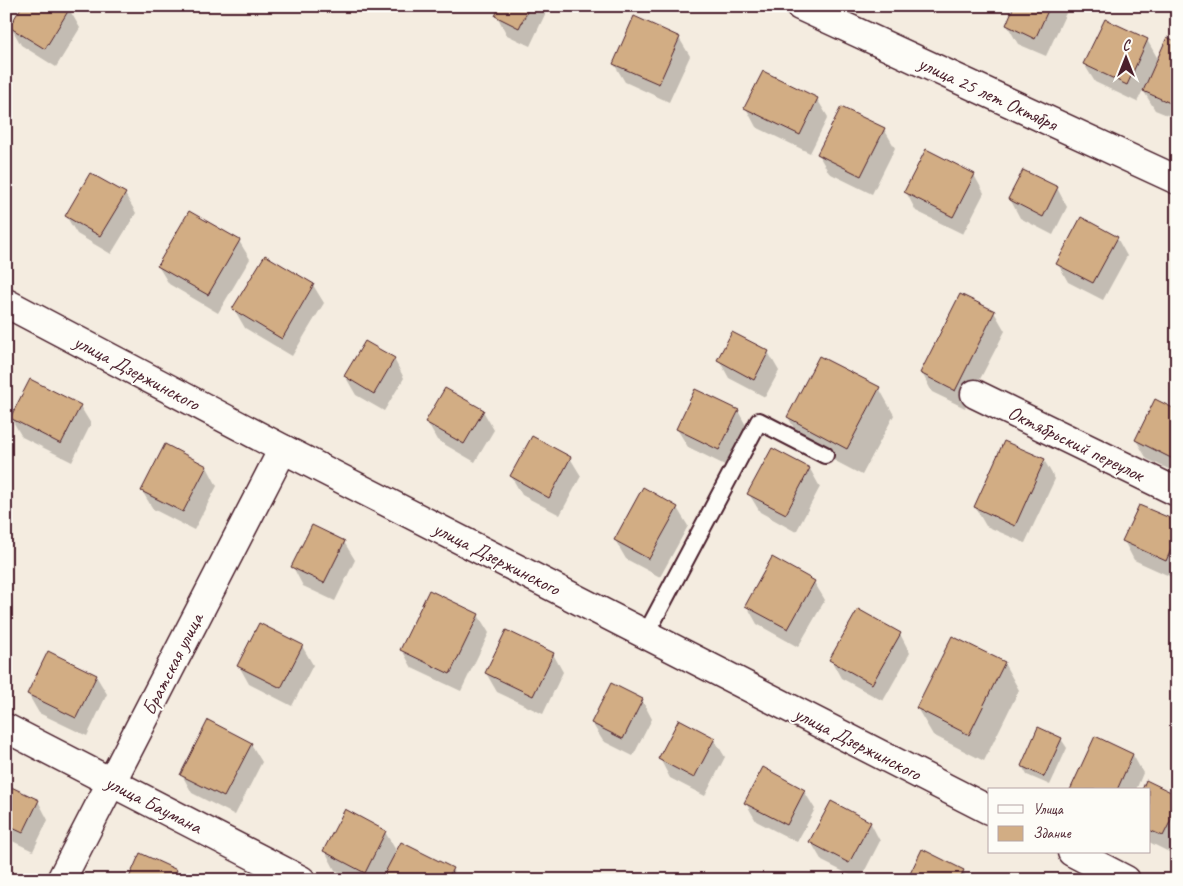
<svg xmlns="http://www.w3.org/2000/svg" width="1183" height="886" viewBox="0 0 1183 886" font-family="Caveat,sans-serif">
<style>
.shadow{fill:#0003}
.building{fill:#d2ad84;stroke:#4a1f2b}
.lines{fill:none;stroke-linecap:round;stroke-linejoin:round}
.lane-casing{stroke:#4a1f2b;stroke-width:20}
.street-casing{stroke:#4a1f2b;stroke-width:31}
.secondary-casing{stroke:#4a1f2b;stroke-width:31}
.lane{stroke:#fdfcf7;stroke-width:16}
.street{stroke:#fdfcf7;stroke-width:28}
.secondary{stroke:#fdfcf7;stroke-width:28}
.labels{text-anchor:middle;stroke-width:4;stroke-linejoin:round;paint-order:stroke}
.street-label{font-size:20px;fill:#4a1f2b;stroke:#fdfcf7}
</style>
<rect width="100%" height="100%" fill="#f4ece0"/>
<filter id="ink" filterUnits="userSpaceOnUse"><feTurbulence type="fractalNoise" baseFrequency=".02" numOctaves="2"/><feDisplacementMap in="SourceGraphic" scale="10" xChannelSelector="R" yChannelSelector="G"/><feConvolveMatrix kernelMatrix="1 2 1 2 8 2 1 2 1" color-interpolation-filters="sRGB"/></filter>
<g filter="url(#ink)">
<path class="shadow" d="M 501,6 L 549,6 L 530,46 L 507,35 L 497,16 Z
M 1016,6 L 1062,6 L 1066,13 L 1046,56 L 1018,44 L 1007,25 Z
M 69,9 L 80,28 L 56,67 L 21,45 L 11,27 Z
M 679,38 L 690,56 L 669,102 L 625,82 L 614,64 Z
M 1147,40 L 1158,59 L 1177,43 L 1177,119 L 1155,110 L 1143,90 L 1137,102 L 1095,82 L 1084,64 Z
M 817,99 L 828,117 L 810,153 L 756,127 L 746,108 Z
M 884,129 L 895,148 L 872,194 L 829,173 L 818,154 Z
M 974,175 L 984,193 L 963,234 L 916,211 L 906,192 Z
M 1057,188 L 1067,207 L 1053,235 L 1020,218 L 1010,199 Z
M 125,194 L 136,213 L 111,254 L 77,234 L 66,216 Z
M 1117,238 L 1127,256 L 1103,300 L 1068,282 L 1058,264 Z
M 239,241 L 250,259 L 218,313 L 169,284 L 158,266 Z
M 313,285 L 324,303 L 292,356 L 245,328 L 234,309 Z
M 994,312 L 1005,331 L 965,408 L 932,392 L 922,373 Z
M 733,333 L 768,352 L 779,371 L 765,397 L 729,378 L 719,360 Z
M 394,359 L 404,378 L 384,411 L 356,395 L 345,376 Z
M 879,388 L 894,415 L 862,475 L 803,444 L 788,417 Z
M 80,406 L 91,424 L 72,462 L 22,437 L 11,418 Z
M 483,411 L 494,430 L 475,462 L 437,440 L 427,422 Z
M 738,411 L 748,429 L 729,467 L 688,447 L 677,429 Z
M 1177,411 L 1177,473 L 1147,459 L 1136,440 Z
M 165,446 L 207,467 L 217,486 L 194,530 L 153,509 L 142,491 Z
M 570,458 L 581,476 L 560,515 L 522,495 L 511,476 Z
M 1044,460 L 1055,479 L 1025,543 L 986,526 L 975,507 Z
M 810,469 L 820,487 L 796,532 L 760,512 L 749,494 Z
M 677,508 L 688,526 L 660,577 L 626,559 L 615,540 Z
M 1177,523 L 1176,579 L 1134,560 L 1124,541 Z
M 344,542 L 355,560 L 335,601 L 303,586 L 293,567 Z
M 814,582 L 825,600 L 798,647 L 757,624 L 747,606 Z
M 478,615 L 489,633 L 461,691 L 412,668 L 402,650 Z
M 900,634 L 910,653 L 883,701 L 841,678 L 831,660 Z
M 302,646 L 313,665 L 292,706 L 249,684 L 239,666 Z
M 553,654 L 563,672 L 543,714 L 497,692 L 486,673 Z
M 1004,663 L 1019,690 L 984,761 L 933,735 L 917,708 Z
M 96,676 L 107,694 L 87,736 L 39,713 L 28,694 Z
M 642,700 L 652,719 L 633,756 L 603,741 L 592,723 Z
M 714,739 L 725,757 L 705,796 L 670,778 L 660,759 Z
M 1061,739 L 1067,748 L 1050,785 L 1027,775 L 1022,766 Z
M 251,744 L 262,762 L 235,815 L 192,793 L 182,775 Z
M 1133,755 L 1143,773 L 1136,790 L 1071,790 Z
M 1147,782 L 1177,796 L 1177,847 L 1173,854 L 1149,842 L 1149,790 Z
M 8,787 L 38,801 L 48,820 L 33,851 L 6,838 L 6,790 Z
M 804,791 L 815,809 L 797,842 L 756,821 L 746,803 Z
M 870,822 L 880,841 L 860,880 L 822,861 L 811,842 Z
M 385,832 L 397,852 L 452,869 L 458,880 L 382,880 L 381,878 L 355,880 L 335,870 L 325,851 Z
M 176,871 L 182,880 L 129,880 Z
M 963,871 L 968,880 L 908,880 Z"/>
<path class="building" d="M 22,6 L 67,6 L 70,8 L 45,49 L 9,27 Z
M 500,6 L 530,6 L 519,28 L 495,16 Z
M 1014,6 L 1050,6 L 1035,39 L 1006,25 Z
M 634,16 L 680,37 L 659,84 L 613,64 Z
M 1105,19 L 1148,39 L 1127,85 L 1083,64 Z
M 1167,37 L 1177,42 L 1177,106 L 1143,91 Z
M 763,71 L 818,98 L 800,135 L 744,108 Z
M 841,107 L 885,128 L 861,176 L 817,154 Z
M 926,149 L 975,174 L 953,217 L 904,192 Z
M 1023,170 L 1058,187 L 1043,217 L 1008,199 Z
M 90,173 L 126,193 L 100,236 L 65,216 Z
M 189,211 L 240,240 L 208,295 L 157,266 Z
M 1081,217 L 1118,237 L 1093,283 L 1056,264 Z
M 265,255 L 314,284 L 282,339 L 232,309 Z
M 960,294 L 995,311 L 955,391 L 920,373 Z
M 732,332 L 769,351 L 754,380 L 717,360 Z
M 365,341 L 395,358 L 374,394 L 344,376 Z
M 819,356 L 880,387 L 847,449 L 787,417 Z
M 30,379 L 81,405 L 61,444 L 10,418 Z
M 445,388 L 484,410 L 464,444 L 425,422 Z
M 695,389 L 739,410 L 719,450 L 676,429 Z
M 1155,399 L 1177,410 L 1177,461 L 1135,440 Z
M 532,436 L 571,457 L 549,498 L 510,476 Z
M 1004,441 L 1045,459 L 1015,526 L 974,507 Z
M 165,444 L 207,466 L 183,512 L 141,491 Z
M 772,448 L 810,468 L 786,514 L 747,494 Z
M 643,487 L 678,507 L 649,559 L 614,540 Z
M 1139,505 L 1177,521 L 1177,536 L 1166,561 L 1122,541 Z
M 312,525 L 345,541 L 324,583 L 291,567 Z
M 772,557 L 815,581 L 788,629 L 745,606 Z
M 429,590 L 479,614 L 450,674 L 400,650 Z
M 858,609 L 901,633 L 872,684 L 829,660 Z
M 259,623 L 303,645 L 281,688 L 237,666 Z
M 506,630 L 554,653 L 533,696 L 485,673 Z
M 952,636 L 1005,662 L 969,735 L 916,708 Z
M 48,651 L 97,675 L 76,718 L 27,694 Z
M 611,683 L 643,699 L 623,739 L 591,723 Z
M 679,719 L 715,738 L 694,778 L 658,759 Z
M 208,720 L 252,743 L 224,797 L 180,775 Z
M 1038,727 L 1062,738 L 1044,777 L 1021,766 Z
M 1095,736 L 1133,754 L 1117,790 L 1070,790 Z
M 763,767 L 805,790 L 787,825 L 744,803 Z
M 1146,780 L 1177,795 L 1177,808 L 1163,836 L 1149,830 L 1149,790 L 1142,790 Z
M 7,785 L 39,800 L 23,833 L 6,825 Z
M 831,801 L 871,822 L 849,863 L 809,842 Z
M 345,809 L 386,831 L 365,873 L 323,851 Z
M 401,842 L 453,868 L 447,880 L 381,880 Z
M 922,849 L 964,870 L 959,880 L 907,880 Z
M 140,853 L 177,870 L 173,880 L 128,880 Z"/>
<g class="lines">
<defs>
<path id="lane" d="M 646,634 L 759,421 L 825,455"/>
<path id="street" d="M 800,6 L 1177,180
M 975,394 L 1177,492
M 6,728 L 301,880
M 61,880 L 283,449"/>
<path id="secondary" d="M 6,303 L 283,449 L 989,810
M 1072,852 L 1126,880"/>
</defs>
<use href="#lane" class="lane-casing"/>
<use href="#street" class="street-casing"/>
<use href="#secondary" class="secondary-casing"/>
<use href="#lane" class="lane"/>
<use href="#street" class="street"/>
<use href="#secondary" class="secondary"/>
</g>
</g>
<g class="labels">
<g class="street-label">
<text transform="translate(988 93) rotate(25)" y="7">улица 25 лет Октября</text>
<text transform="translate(137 372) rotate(28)" y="7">улица Дзержинского</text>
<text transform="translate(1076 443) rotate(26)" y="7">Октябрьский переулок</text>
<text transform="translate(497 558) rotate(27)" y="7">улица Дзержинского</text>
<text transform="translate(172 664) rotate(-63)" y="7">Братская улица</text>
<text transform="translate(858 743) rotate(27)" y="7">улица Дзержинского</text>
<text transform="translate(154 804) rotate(27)" y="7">улица Баумана</text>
</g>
</g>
<rect width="1183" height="886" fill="none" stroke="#fdfcf7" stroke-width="25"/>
<rect x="12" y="12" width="1158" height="861" fill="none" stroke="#4a1f2b" stroke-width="2" filter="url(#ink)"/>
<rect x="988" y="788" width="162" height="65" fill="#fdfcf7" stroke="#b5a4a5"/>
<rect x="998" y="805" width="25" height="8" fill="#fdfcf7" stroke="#b5a4a5"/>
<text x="1033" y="814" font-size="15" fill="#4a1f2b">Улица</text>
<rect x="998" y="826" width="25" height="15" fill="#d2ad84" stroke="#b5a4a5"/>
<text x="1033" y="838" font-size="15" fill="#4a1f2b">Здание</text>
<g transform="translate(1126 58)" stroke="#fdfcf7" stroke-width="4" paint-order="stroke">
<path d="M0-4L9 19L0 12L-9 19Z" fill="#4a1f2b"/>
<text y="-8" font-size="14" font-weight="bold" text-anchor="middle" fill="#4a1f2b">С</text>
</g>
</svg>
